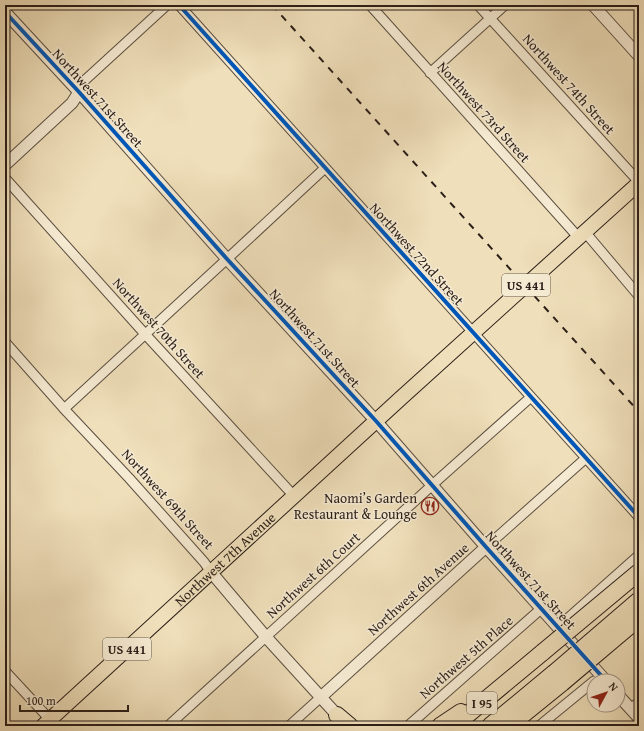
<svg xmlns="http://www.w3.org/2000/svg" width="644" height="731" viewBox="0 0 644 731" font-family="'Gentium Book Plus',serif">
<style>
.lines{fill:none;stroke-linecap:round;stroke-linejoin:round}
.minor-casing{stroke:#5b4e40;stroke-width:11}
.tertiary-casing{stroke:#5b4e40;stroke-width:13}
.primary-casing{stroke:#2a1e18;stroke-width:16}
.motorway-casing{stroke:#2a1e18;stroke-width:18}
.minor{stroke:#f5ead2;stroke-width:9}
.tertiary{stroke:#f5ead2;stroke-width:11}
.primary{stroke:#efdfba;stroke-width:14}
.motorway{stroke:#efdfba;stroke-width:16}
.rail{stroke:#2a1e18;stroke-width:2;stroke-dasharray:7 7;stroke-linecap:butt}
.motorway-bridge-casing{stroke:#2a1e18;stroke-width:18;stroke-linecap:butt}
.motorway-bridge{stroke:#efdfba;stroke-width:16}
.cycleway-casing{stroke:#f5ead2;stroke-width:6}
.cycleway{stroke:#0057b8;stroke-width:4}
.labels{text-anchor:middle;stroke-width:3;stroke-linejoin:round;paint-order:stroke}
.shield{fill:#f5ead2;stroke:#675b50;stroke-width:1}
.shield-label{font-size:13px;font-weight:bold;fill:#2a1e18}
.street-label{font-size:14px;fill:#2a1e18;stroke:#f5ead2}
.poi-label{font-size:14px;fill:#2a1e18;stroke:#f5ead2;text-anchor:end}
</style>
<rect width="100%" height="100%" fill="#efdfba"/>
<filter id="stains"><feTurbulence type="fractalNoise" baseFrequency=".005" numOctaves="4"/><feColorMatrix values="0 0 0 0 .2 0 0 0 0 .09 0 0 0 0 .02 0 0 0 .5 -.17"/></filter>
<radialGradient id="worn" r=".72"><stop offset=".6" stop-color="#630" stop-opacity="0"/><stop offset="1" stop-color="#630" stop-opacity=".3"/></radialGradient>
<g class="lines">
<defs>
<path id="minor" d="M 179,5 L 639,517
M 370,5 L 579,238
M 478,5 L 639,182
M 430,73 L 505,5
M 79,92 L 84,81 L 167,5
M 5,178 L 145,334 L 294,496
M 585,232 L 639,296
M 5,342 L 67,412 L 129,478 L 204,562 L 211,572
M 64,409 L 227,259 L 325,168
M 486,547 L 586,458
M 558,627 L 639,555
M 5,671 L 56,726
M 631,709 L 639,702
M 168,726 L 440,478 L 531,397
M 289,726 L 321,697
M 408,726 L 542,608
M 539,726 L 594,681"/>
<path id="tertiary" d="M 593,5 L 639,56
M 5,12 L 79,92 L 227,259 L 376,421 L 486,547 L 606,681
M 5,165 L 72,103 L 79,92
M 211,572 L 266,637 L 337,715
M 618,695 L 639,718
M 321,697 L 486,547"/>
<g id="primary">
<path id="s1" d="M 43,726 L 401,398 L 639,183"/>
</g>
<path id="motorway" d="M 337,715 L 350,726
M 440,726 L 461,712
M 454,726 L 543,652
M 490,726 L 554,673
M 509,726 L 562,683"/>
</defs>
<use href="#minor" class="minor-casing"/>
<use href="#tertiary" class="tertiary-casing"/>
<use href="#primary" class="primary-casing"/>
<use href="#motorway" class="motorway-casing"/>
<use href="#minor" class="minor"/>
<use href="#tertiary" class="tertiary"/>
<use href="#primary" class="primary"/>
<use href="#motorway" class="motorway"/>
<path class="rail" d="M 272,5 L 639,412"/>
<defs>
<path id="motorway-bridge" d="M 543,652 L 639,572
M 554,673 L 639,600
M 562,683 L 639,618"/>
</defs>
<use href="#motorway-bridge" class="motorway-bridge-casing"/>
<use href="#motorway-bridge" class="motorway-bridge"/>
<defs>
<path id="cycleway" d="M 179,5 L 639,517
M 5,12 L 79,92 L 227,259 L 376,421 L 486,547 L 606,681"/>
</defs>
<use href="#cycleway" class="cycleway-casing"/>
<use href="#cycleway" class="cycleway"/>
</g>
<defs>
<symbol id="restaurant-ring" viewBox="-11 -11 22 22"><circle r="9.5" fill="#f5ead2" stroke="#8f2418" stroke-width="1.5"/><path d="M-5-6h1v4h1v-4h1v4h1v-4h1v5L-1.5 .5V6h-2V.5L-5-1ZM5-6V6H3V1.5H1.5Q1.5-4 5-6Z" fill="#8f2418"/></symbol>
</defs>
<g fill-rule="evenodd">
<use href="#restaurant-ring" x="420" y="496" width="20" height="20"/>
</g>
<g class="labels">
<g class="shield">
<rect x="502" y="274" width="48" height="22" rx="3"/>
<rect x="103" y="638" width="48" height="22" rx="3"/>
<rect x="467" y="692" width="30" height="22" rx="3"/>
</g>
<g class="shield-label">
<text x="526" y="290">US 441</text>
<text x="127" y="654">US 441</text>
<text x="482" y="708">I 95</text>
</g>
<g class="street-label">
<text transform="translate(569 84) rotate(48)" y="5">Northwest 74th Street</text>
<text transform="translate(98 98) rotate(48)" y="5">Northwest 71st Street</text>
<text transform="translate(484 112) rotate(48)" y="5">Northwest 73rd Street</text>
<text transform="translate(417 254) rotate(48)" y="5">Northwest 72nd Street</text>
<text transform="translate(159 328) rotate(48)" y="5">Northwest 70th Street</text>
<text transform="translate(315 338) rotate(48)" y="5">Northwest 71st Street</text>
<text transform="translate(168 499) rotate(48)" y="5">Northwest 69th Street</text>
<text dy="5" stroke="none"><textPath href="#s1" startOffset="247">Northwest 7th Avenue</textPath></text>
<text transform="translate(313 575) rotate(-42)" y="5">Northwest 6th Court</text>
<text transform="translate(531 580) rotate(48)" y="5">Northwest 71st Street</text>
<text transform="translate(418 589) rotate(-42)" y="5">Northwest 6th Avenue</text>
<text transform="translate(466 657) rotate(-41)" y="5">Northwest 5th Place</text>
</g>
<g class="poi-label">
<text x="417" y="503">Naomi’s Garden<tspan x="417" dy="16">Restaurant &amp; Lounge</tspan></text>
</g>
</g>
<rect width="644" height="731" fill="none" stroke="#efdfba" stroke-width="20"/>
<rect x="6" y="6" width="632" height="719" fill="none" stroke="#2a1e18" stroke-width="2"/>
<rect x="10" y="10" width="624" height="711" fill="none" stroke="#2a1e18"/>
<g transform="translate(606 693) rotate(50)"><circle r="19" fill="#f5ead2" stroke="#a49888"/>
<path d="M0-3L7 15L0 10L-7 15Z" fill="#8f2418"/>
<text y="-6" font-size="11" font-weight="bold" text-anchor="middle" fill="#2a1e18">N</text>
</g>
<path d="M20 705v6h108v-6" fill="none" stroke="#2a1e18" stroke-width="2"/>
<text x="26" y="705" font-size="12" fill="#2a1e18" stroke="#f5ead2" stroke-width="3" paint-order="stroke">100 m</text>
<rect width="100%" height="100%" filter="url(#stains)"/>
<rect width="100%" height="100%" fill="url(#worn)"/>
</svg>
